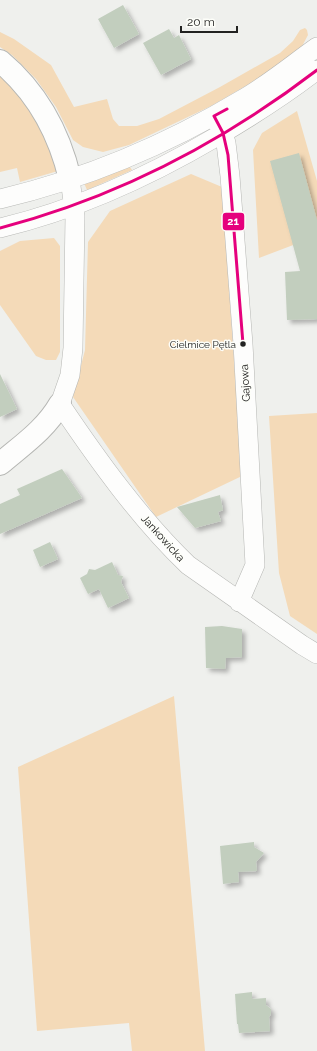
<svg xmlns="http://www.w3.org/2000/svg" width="317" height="1051" viewBox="0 0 317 1051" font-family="Raleway,sans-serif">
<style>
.green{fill:#f4dab8}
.building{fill:#c2cebe;filter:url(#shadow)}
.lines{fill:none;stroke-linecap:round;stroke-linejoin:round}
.minor-casing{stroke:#b5b6b3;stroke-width:20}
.major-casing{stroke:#b5b6b3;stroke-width:24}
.minor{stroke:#fdfdfc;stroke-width:19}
.major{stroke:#fdfdfc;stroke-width:22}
.bus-1-casing{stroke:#fdfef9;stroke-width:6}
.bus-1{stroke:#e5007d;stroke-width:3}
.bus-dot{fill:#222221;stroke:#fdfef9;stroke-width:1.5}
.labels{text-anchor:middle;stroke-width:3;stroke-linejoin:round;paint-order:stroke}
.bus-label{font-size:10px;fill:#222221;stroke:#fdfef9;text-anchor:end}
.street-label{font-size:11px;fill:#222221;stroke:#fdfef9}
.line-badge{stroke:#fdfef9;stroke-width:1.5}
.badge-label{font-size:11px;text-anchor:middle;font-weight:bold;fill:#fff}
</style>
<defs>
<filter id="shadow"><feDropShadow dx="3.5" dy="3.5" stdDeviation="2" flood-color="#0004"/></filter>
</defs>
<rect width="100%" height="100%" fill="#eff0ed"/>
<path class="green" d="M 305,28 L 307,30 L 308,35 L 299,52 L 249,84 L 211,106 L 129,145 L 103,152 L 83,147 L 73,140 L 56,107 L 36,79 L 12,55 L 0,47 L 0,32 L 14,39 L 51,65 L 74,107 L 107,99 L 113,119 L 119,126 L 137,126 L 159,119 L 220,87 L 280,53 L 293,41 L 300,30 Z
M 0,70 L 40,121 L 58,171 L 20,182 L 17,168 L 0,172 Z
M 297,111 L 317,181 L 317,236 L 259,258 L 253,150 L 262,133 Z
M 130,167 L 132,170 L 87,190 L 84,183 Z
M 191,174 L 222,187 L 242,476 L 156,517 L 73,397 L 85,350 L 88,242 L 110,211 Z
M 54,238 L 60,246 L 60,352 L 56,360 L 46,360 L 36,356 L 0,305 L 0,251 L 20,241 Z
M 317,413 L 317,634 L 290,616 L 279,573 L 269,416 Z
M 174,696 L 205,1051 L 132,1051 L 129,1023 L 37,1031 L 18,767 Z"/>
<path class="building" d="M 123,5 L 139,34 L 114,48 L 98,19 Z
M 169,29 L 174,38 L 179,35 L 191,59 L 161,75 L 143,43 Z
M 299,153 L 317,220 L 317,319 L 287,320 L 285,272 L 300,271 L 270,161 Z
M 0,374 L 17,409 L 0,417 Z
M 62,469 L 82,498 L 0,534 L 0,504 L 20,495 L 17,489 Z
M 220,495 L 223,510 L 218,512 L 221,521 L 195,528 L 177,507 Z
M 50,542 L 58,559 L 40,567 L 33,550 Z
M 112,562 L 118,575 L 123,576 L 121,582 L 129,598 L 108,608 L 99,589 L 88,594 L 80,578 L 87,574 L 89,569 L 95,570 Z
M 222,626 L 242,629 L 242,657 L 226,658 L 225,669 L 206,668 L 205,627 Z
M 254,842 L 254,847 L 264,853 L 256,862 L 257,871 L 238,872 L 239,882 L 223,884 L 220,846 Z
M 252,992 L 252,999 L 266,998 L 266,1005 L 271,1009 L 271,1014 L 269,1017 L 270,1031 L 239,1033 L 238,1024 L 237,1024 L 235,994 Z"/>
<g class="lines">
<defs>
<path id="minor" d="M 214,116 L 223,133 L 226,143 L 230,176 L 243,344 L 255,565 L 239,602
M 70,179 L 75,216 L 73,348 L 70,375 L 60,404 C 97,459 140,519 188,565 L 302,645 L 317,654
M 0,199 C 85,179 168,144 243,99 C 269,84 293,64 317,47
M 0,228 C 76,210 148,177 216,137 C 250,117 285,95 317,70"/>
<path id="major" d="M 0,61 C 37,92 59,132 70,179
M 0,464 C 22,445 45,430 60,404"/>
</defs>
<use href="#minor" class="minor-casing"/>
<use href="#major" class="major-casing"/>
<use href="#minor" class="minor"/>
<use href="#major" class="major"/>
<defs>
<path id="bus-1" d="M 227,109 L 214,116 L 223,133 L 228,155 L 243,344
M 0,228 C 115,198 223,142 317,70"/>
</defs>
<use href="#bus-1" class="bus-1-casing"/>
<use href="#bus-1" class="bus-1"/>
</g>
<circle class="bus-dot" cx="243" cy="344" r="3.5"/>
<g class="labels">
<g class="bus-label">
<text x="236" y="348">Cielmice Pętla</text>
</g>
<g class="street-label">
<text transform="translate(245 383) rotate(-93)" y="4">Gajowa</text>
<text transform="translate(163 538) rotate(48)" y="4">Jankowicka</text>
</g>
</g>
<rect class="line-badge" x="222" y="212" width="23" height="19" rx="4" fill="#e5007d"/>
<g class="badge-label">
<text x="233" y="225">21</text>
</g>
<path d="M181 26v6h56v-6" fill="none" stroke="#222221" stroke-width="2"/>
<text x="187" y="26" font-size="12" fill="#222221" stroke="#fdfef9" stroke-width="3" paint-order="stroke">20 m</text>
</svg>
